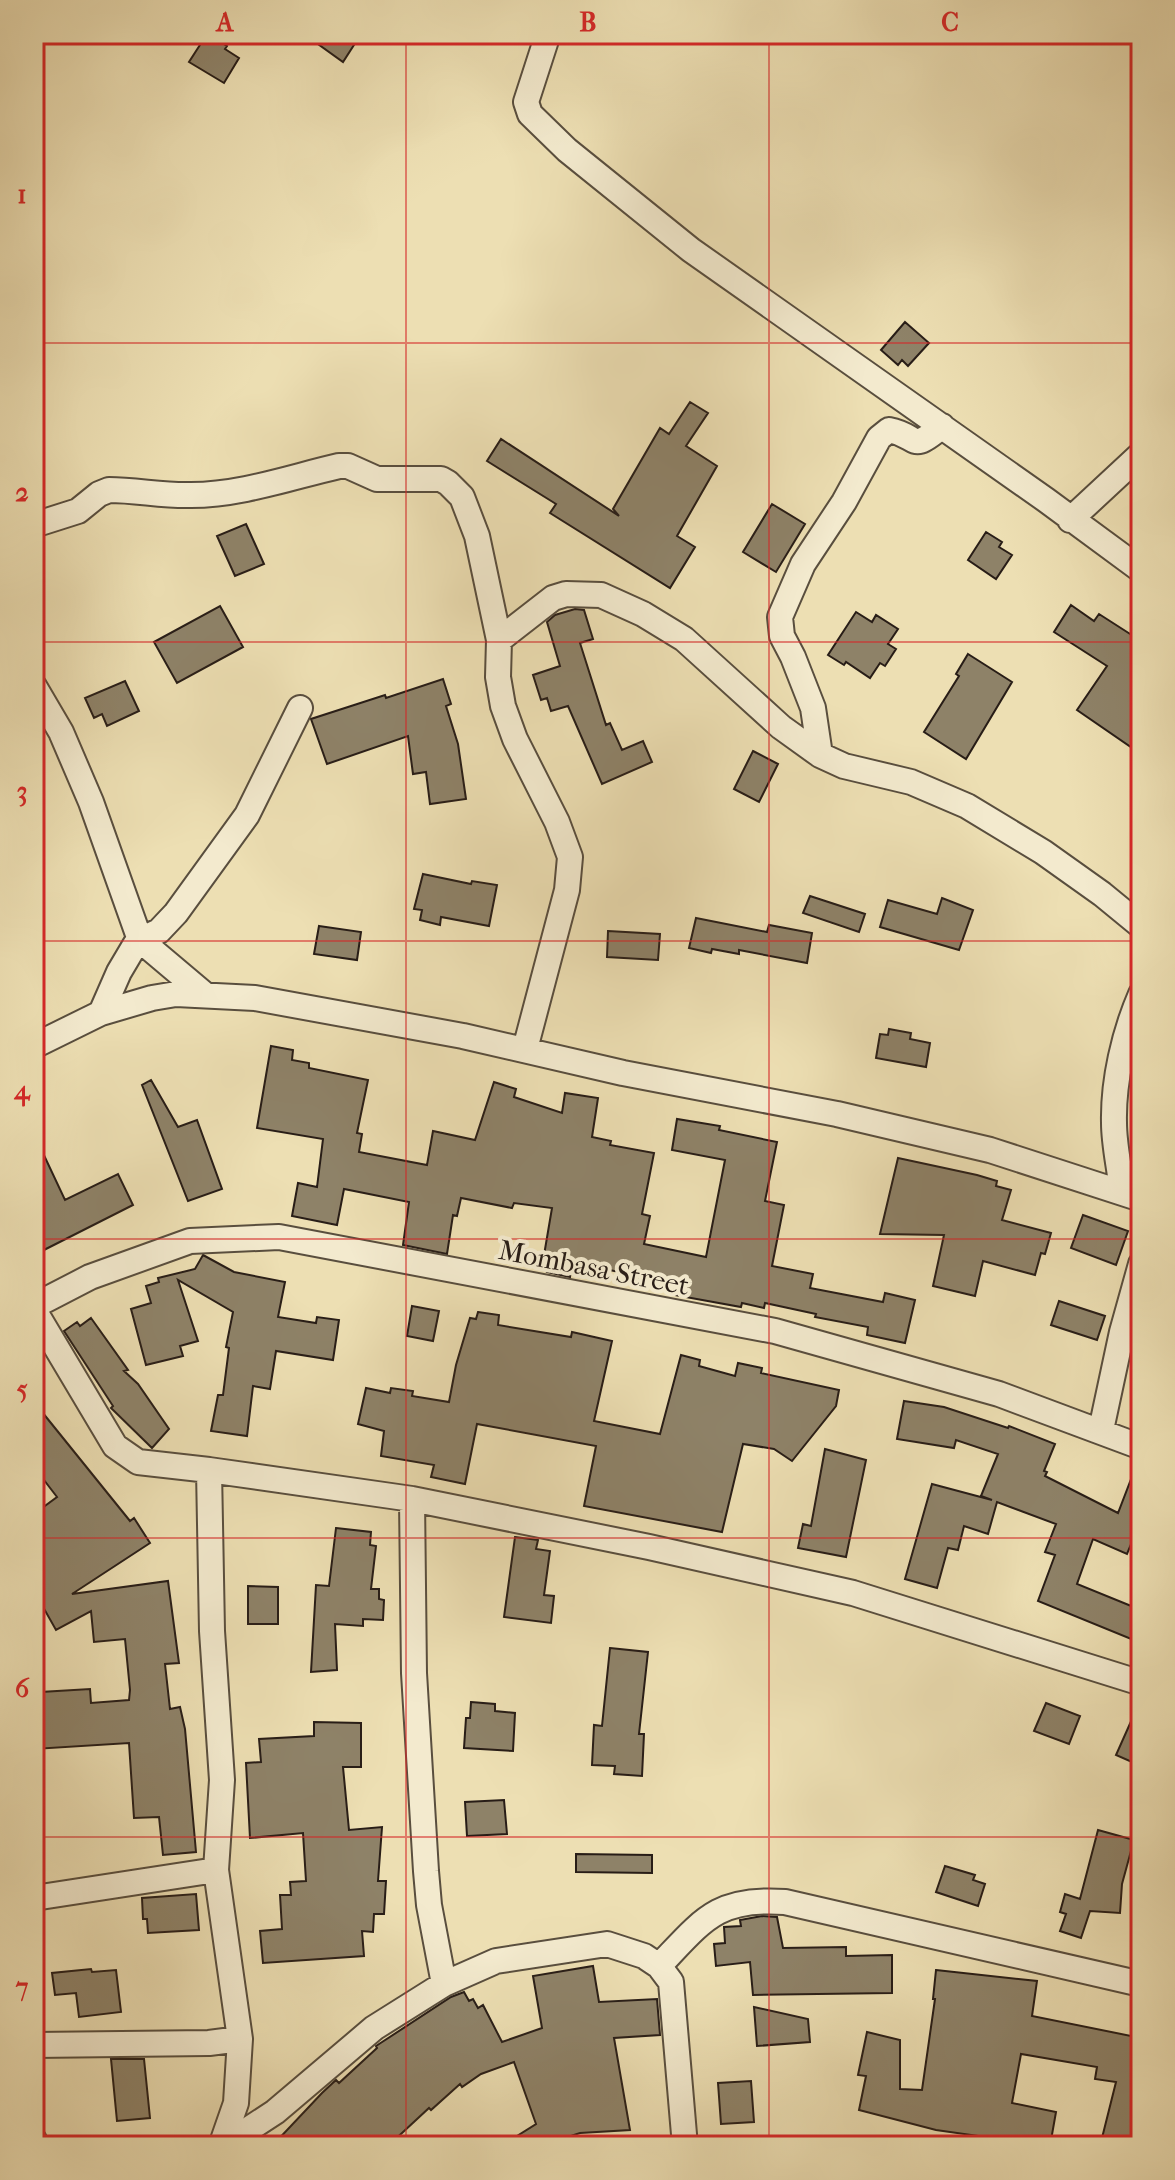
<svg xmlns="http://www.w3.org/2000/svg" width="1175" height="2180" viewBox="0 0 1175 2180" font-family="'IM FELL French Canon',serif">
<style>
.building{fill:#8e8268;stroke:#281d17;stroke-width:2}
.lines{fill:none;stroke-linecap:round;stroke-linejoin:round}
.minor-casing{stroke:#594e3e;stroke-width:28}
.minor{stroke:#f3eace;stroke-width:24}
.grid{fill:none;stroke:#d62828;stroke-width:2;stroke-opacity:0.55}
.labels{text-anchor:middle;stroke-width:8;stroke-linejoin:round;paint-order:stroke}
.street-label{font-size:28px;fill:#281d17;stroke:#f3eace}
.neatline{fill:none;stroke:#d62828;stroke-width:3}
.grid-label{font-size:26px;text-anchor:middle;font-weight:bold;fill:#d62828}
</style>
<rect width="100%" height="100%" fill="#eddfb3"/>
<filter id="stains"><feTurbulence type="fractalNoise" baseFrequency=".0025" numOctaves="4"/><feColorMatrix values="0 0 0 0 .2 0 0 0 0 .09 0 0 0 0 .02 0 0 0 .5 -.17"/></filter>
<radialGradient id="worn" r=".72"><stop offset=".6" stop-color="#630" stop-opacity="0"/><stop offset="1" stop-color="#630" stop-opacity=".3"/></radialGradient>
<path class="building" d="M 207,34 L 227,46 L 225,49 L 239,58 L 224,83 L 189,62 Z
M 304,34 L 361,34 L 343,62 Z
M 905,322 L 929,343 L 908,366 L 902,360 L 898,365 L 881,350 Z
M 690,402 L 708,413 L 686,446 L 717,466 L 677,536 L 695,547 L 670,588 L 550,513 L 556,504 L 487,461 L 501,439 L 619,516 L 613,509 L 660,428 L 669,434 Z
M 772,504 L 805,524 L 776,572 L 743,552 Z
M 246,524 L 264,564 L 235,576 L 217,536 Z
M 986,532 L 1002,542 L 999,547 L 1012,555 L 996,579 L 968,560 Z
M 1071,605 L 1094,621 L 1099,614 L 1141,641 L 1141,754 L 1077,710 L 1107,666 L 1054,632 Z
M 220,606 L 243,647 L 177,683 L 154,642 Z
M 575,609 L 584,610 L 593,639 L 580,643 L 606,725 L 610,723 L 622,750 L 643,741 L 652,762 L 602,784 L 568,706 L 551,711 L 547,698 L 541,700 L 533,675 L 560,666 L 547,622 L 555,615 Z
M 856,612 L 872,622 L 876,615 L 898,629 L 888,644 L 896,649 L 885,666 L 880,663 L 870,678 L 846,662 L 844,665 L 828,655 Z
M 968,654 L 1012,682 L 966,759 L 924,732 L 959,676 L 956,674 Z
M 443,679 L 451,704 L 446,706 L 458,744 L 466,799 L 430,804 L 426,772 L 413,774 L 408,736 L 327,764 L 311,719 L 385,695 L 386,698 Z
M 125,681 L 139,711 L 107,726 L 102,714 L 94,718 L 85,698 Z
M 753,751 L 778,764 L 759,802 L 734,789 Z
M 423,874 L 471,884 L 472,881 L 497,885 L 489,926 L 441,917 L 440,925 L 420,920 L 422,910 L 414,909 Z
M 810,896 L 865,914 L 859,932 L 803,913 Z
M 942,898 L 973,910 L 959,950 L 880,927 L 888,900 L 937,914 Z
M 696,918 L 767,932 L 769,925 L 812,933 L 807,963 L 739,950 L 739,954 L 712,949 L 711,953 L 689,948 Z
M 319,926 L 361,932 L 357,960 L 314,954 Z
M 608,931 L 660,934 L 658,960 L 607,957 Z
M 889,1029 L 911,1033 L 910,1039 L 930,1043 L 926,1067 L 876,1058 L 880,1034 L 888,1035 Z
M 271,1046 L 293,1050 L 292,1060 L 309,1063 L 309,1068 L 368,1080 L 357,1133 L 362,1134 L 359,1152 L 427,1165 L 433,1131 L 475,1140 L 494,1082 L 516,1089 L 514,1097 L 562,1113 L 565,1093 L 598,1098 L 592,1137 L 611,1141 L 610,1145 L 654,1153 L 642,1214 L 650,1216 L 644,1244 L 706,1257 L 725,1160 L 672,1150 L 677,1119 L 720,1126 L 719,1130 L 777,1142 L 765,1201 L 784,1205 L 772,1266 L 813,1274 L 810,1288 L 883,1302 L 885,1293 L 915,1300 L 905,1343 L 867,1335 L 868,1327 L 815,1317 L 816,1314 L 765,1303 L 764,1308 L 742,1303 L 741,1307 L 669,1294 L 670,1289 L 618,1277 L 619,1272 L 572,1262 L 570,1277 L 547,1272 L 548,1268 L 542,1267 L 552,1208 L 514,1203 L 512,1208 L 461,1198 L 457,1216 L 453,1215 L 447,1254 L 403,1245 L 409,1202 L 344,1189 L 337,1225 L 292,1216 L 298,1183 L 317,1187 L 323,1139 L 257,1128 Z
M 151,1080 L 178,1127 L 197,1120 L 222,1189 L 188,1201 L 142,1085 Z
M 34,1134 L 65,1200 L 118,1174 L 133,1205 L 34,1255 Z
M 898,1158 L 977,1175 L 997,1181 L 996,1186 L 1011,1190 L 1002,1220 L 1051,1233 L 1045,1254 L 1041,1253 L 1035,1275 L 983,1261 L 975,1296 L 933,1286 L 944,1235 L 880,1234 Z
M 1083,1215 L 1128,1231 L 1116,1265 L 1071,1248 Z
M 203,1255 L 234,1272 L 285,1282 L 278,1317 L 316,1323 L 317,1317 L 339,1320 L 333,1360 L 276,1351 L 270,1389 L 253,1386 L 247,1436 L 211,1431 L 218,1395 L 223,1395 L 229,1348 L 226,1347 L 233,1312 L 178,1280 L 198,1341 L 180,1346 L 183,1356 L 146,1365 L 131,1309 L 151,1303 L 146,1286 L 159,1282 L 158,1278 L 195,1269 Z
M 1059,1301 L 1105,1316 L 1097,1340 L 1051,1325 Z
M 412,1306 L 439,1311 L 433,1341 L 407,1336 Z
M 478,1312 L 499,1315 L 498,1325 L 571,1337 L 572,1332 L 612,1341 L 594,1421 L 660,1434 L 681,1355 L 700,1360 L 699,1366 L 735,1376 L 738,1363 L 762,1368 L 761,1373 L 839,1390 L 836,1406 L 792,1461 L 774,1449 L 743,1444 L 722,1532 L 584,1506 L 596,1446 L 477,1424 L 465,1484 L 431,1477 L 434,1465 L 381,1456 L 384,1431 L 358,1424 L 366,1388 L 390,1393 L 391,1388 L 413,1391 L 412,1396 L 449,1402 L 456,1365 L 470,1318 L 476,1319 Z
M 91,1318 L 128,1370 L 124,1371 L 138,1384 L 169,1429 L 152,1448 L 111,1408 L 113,1406 L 64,1331 L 77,1322 L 80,1326 Z
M 904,1401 L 944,1407 L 1008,1428 L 1009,1426 L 1055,1444 L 1044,1471 L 1047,1472 L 1045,1476 L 1118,1513 L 1138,1461 L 1141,1462 L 1141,1520 L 1127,1554 L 1093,1539 L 1077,1584 L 1141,1610 L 1141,1643 L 1038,1601 L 1055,1555 L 1045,1552 L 1056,1524 L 997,1502 L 988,1534 L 964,1526 L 958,1550 L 948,1548 L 937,1588 L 905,1579 L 932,1484 L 992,1500 L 981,1496 L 998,1454 L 956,1440 L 954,1448 L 897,1439 Z
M 34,1402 L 130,1521 L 134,1518 L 150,1543 L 72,1594 L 168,1581 L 179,1663 L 165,1664 L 170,1709 L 180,1707 L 185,1729 L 196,1852 L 163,1855 L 159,1817 L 134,1818 L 129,1743 L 34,1749 L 34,1717 L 43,1717 L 41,1692 L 90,1689 L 91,1703 L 129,1700 L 130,1690 L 125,1639 L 94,1642 L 91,1611 L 56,1630 L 34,1591 L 34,1514 L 57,1497 L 34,1467 Z
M 825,1449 L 866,1460 L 846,1557 L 798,1548 L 803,1524 L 811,1526 Z
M 336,1528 L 371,1532 L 370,1545 L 376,1546 L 371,1589 L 379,1589 L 379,1599 L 384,1600 L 383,1620 L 363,1619 L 363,1626 L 335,1624 L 337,1670 L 311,1672 L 316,1585 L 329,1586 Z
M 515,1537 L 538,1540 L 536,1549 L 550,1551 L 544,1595 L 554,1596 L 551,1623 L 504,1617 Z
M 248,1586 L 278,1587 L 278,1624 L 248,1624 Z
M 610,1648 L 648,1652 L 639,1734 L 644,1734 L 642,1776 L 614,1774 L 615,1766 L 592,1765 L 594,1725 L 602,1726 Z
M 1141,1699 L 1141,1766 L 1116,1755 Z
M 471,1702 L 495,1704 L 495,1711 L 515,1713 L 513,1751 L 464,1748 L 466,1718 L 470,1718 Z
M 1046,1703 L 1080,1716 L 1069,1744 L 1034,1731 Z
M 314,1722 L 361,1723 L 361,1767 L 343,1767 L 349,1830 L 382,1827 L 378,1881 L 386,1881 L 384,1914 L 374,1914 L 373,1932 L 362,1931 L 364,1956 L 263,1963 L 260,1931 L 282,1929 L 280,1895 L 291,1895 L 290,1882 L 306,1881 L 303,1833 L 250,1838 L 246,1763 L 261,1762 L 259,1739 L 314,1736 Z
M 504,1800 L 507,1834 L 467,1836 L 465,1802 Z
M 1098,1830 L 1134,1840 L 1122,1884 L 1120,1913 L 1090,1911 L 1081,1938 L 1060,1931 L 1066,1914 L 1060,1912 L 1065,1894 L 1080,1899 Z
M 576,1854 L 652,1855 L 652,1873 L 576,1872 Z
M 945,1866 L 975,1875 L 973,1880 L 985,1884 L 978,1906 L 936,1892 Z
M 196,1894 L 199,1930 L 148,1933 L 147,1919 L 143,1919 L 142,1898 Z
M 762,1916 L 777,1917 L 783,1948 L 846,1947 L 846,1956 L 892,1955 L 892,1993 L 753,1995 L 750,1962 L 716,1966 L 714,1944 L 725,1943 L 724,1927 L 741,1926 L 740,1920 Z
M 593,1966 L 599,2002 L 657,1999 L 660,2035 L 614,2038 L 630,2130 L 580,2133 L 540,2146 L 501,2146 L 536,2124 L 514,2062 L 481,2074 L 462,2087 L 460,2084 L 431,2110 L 429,2108 L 388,2146 L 272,2146 L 322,2093 L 336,2080 L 339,2083 L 377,2048 L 376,2046 L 451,1997 L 464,1992 L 469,2001 L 473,1999 L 478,2008 L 483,2005 L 502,2042 L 542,2028 L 533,1976 Z
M 91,1969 L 92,1972 L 116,1970 L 121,2012 L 79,2017 L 76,1993 L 55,1995 L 52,1973 Z
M 936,1970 L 1037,1981 L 1032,2016 L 1141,2038 L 1141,2146 L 1100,2146 L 1116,2082 L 1095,2079 L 1097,2067 L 1021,2054 L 1012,2103 L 1056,2112 L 1050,2146 L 1013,2146 L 1014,2141 L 936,2130 L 859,2110 L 866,2076 L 858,2075 L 867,2032 L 900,2040 L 900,2089 L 922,2090 L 935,1999 L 933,1999 Z
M 754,2007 L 808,2019 L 810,2042 L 757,2046 Z
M 111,2059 L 144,2059 L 150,2118 L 117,2121 Z
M 751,2081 L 754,2122 L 721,2124 L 718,2083 Z"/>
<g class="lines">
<defs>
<path id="minor" d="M 548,34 L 526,102 L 530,114 L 567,150 L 691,250 L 1046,500 L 1141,570
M 1070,520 L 1141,454
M 34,525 L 78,511 L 99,494 L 109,490 C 137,490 163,496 191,495 C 241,495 291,477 339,466 L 348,466 L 377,479 L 441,479 L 448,483 L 462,497 L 477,536 L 499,640 L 498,677 L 503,706 L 515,739 L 557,822 L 570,857 L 567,890 L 525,1049
M 499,640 L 553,598 L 566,594 L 601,595 L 643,614 L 684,639 L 781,727 L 820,755 L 844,766 L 911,782 L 967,806 L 1043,852 L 1102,894 L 1141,926
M 34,686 L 61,732 L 91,802 L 140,940 L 204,994
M 820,755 L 813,708 L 793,657 L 782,636 L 780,617 L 803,564 L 844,502 L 879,438 L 889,430 C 920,436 909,454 942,426
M 101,1013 L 119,972 L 135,945 L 140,940 L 159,931 L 176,913 L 247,815 L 300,708
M 34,1046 L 101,1013 L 152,998 L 176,994 L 255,998 L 463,1036 L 623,1073 L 837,1114 L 990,1150 L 1141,1199
M 1122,1192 C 1120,1169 1114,1146 1114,1123 C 1113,1081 1124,1033 1141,994
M 34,1306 L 90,1277 L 190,1241 L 279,1237 L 775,1331 L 999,1394 L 1141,1447
M 34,1310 L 115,1446 L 138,1462 L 209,1470 L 412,1499 L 649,1547 L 853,1593 L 1141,1683
M 1101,1430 L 1122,1332 L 1141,1264
M 209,1470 L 212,1631 L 222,1780 L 216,1870 L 240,2039 L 236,2103 L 221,2146
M 412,1499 L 414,1673 L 426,1871 L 429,1905 L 444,1984
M 34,1898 L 216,1870
M 659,1966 C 703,1920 717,1897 785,1902 L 1141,1984
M 34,2045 L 209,2043 L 240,2039
M 34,2140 L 35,2146
M 223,2146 L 275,2112 L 374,2028 L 444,1984 L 496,1961 L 607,1944 L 644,1956 L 659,1966 L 671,1982 L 685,2146"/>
</defs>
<use href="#minor" class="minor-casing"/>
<use href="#minor" class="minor"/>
</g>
<path class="grid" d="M 406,34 L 406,2146M 769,34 L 769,2146M 34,343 L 1141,343M 34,642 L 1141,642M 34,941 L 1141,941M 34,1239 L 1141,1239M 34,1538 L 1141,1538M 34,1837 L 1141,1837"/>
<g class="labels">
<g class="street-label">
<text transform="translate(594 1267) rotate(11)" y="10">Mombasa Street</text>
</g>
</g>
<rect width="1175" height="2180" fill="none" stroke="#eddfb3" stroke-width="88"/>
<rect x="44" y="44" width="1087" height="2092" class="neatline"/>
<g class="grid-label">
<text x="225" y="31">A</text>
<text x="588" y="31">B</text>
<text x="950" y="31">C</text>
<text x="22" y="203">1</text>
<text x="22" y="501">2</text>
<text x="22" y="800">3</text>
<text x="22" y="1099">4</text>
<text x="22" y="1398">5</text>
<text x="22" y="1697">6</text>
<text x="22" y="1996">7</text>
</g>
<rect width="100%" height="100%" filter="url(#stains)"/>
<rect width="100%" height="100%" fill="url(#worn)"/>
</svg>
